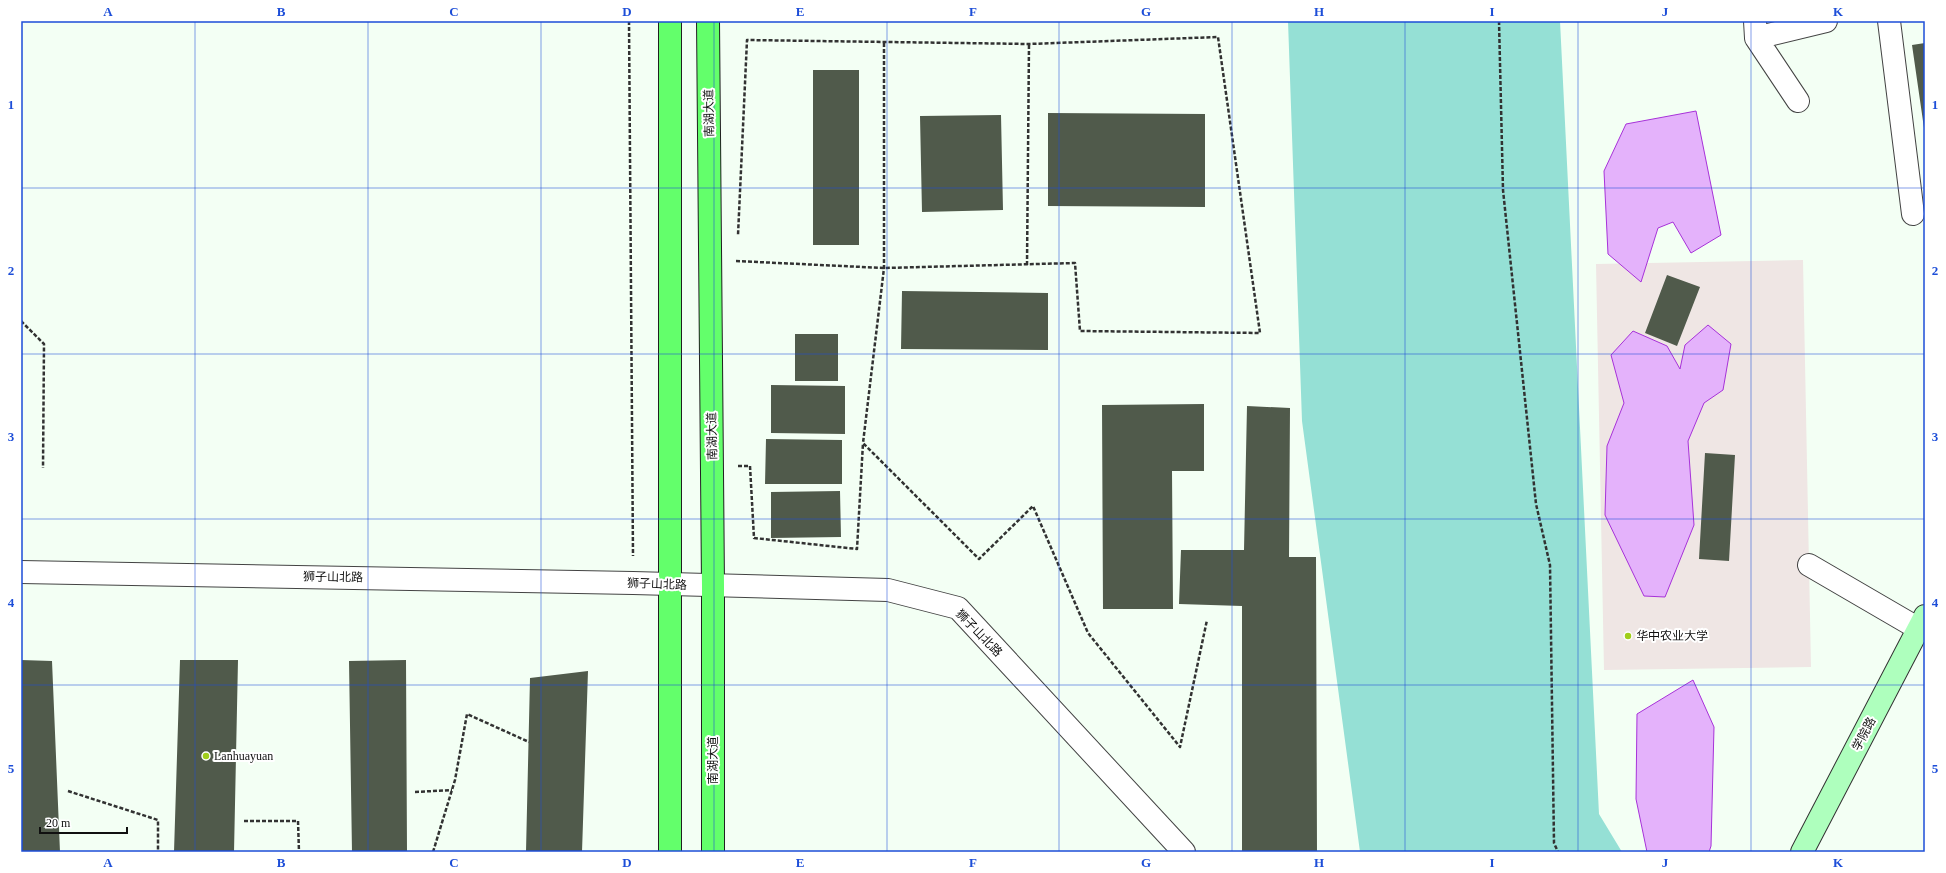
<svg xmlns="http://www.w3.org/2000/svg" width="1946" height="873" viewBox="0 0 1946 873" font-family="'Times New Roman','Noto Sans SC',serif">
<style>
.industrial{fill:#efe6e4}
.forest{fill:#95e0d5}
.water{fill:#e4b2fb;stroke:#a732d9}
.building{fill:#505a4b}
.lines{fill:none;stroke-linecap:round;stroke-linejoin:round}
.street-casing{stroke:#434343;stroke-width:24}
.secondary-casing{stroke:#323232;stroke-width:24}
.primary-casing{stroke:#212121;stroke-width:24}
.path{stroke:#323232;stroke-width:2.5;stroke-dasharray:4 2;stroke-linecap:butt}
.street{stroke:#fff;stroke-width:22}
.secondary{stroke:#aeffbd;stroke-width:22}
.primary{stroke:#63ff6b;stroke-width:22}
.grid{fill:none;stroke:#1d4ed8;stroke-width:1;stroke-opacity:0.55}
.poi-dot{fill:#a0ce1a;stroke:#fff;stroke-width:1.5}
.labels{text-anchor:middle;stroke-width:4;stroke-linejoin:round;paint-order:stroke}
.street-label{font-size:12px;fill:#101010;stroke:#fff}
.poi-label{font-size:12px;fill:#101010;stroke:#fff;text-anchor:start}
.neatline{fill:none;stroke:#1d4ed8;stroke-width:1.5}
.grid-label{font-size:13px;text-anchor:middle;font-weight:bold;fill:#1d4ed8}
</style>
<rect width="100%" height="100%" fill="#f3fff4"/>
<path class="industrial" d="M 1803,260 L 1811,667 L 1604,670 L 1596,264 Z"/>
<path class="forest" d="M 1288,21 L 1560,21 L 1599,814 L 1622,852 L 1360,852 L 1302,421 Z"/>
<path class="water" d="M 1696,111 L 1721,235 L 1691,253 L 1673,222 L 1658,228 L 1641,282 L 1608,254 L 1604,171 L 1626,124 Z
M 1708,325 L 1731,344 L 1723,390 L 1704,403 L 1688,441 L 1694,525 L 1665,597 L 1644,596 L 1605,515 L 1607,446 L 1624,403 L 1611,355 L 1633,331 L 1667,346 L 1680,369 L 1685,345 Z
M 1693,680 L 1714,727 L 1711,846 L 1709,852 L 1647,852 L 1636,799 L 1637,714 Z"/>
<path class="building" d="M 1925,43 L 1925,128 L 1924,128 L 1912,45 Z
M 813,70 L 859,70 L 859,245 L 813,245 Z
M 1048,113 L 1205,114 L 1205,207 L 1048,206 Z
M 1001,115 L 1003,210 L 922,212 L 920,116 Z
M 1667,275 L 1700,287 L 1677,346 L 1645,333 Z
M 902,291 L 1048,293 L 1048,350 L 901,349 Z
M 795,334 L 838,334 L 838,381 L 795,381 Z
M 771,385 L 845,386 L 845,434 L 771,433 Z
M 1204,404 L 1204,471 L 1172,471 L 1173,609 L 1103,609 L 1102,405 Z
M 1247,406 L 1290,408 L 1289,557 L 1316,557 L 1317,852 L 1242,852 L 1242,606 L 1179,604 L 1181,550 L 1244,550 Z
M 766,439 L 842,440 L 842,484 L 765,484 Z
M 1705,453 L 1735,455 L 1729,561 L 1699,559 Z
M 840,491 L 841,537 L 771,538 L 771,492 Z
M 21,660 L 52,661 L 60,852 L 21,852 Z
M 180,660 L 238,660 L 234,852 L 174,852 Z
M 406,660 L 407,852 L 352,852 L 349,661 Z
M 588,671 L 582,852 L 526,852 L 530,678 Z"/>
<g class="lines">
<defs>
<path id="street" d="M 1755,21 L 1756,38 L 1798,101
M 1889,21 L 1913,214
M 1756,38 L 1826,21
M 1809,565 L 1919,629
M 21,572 L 633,583 L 888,590 L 958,608 L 1184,852"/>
<path id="secondary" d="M 1802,852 L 1925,616"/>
<path id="primary" d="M 708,21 L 713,585 L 713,852
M 670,852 L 670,21"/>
</defs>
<use href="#street" class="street-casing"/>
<use href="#secondary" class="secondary-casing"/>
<use href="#primary" class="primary-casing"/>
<path class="path" d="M 629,21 L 633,556
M 1499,21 L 1503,190 L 1536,504 L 1550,565 L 1554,843 L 1558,852
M 884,43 L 884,268 L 863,443 L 979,559 L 1033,506 L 1088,633 L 1180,747 L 1207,620
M 736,261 L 884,268 L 1075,263 L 1080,331 L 1260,333 L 1218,37 L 1029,44 L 747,40 L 738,235
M 1027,265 L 1029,44
M 21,321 L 44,344 L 43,468
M 738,466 L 750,466 L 754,538 L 857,549 L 863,443
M 68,791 L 158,820 L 158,852
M 415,792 L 452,790
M 244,821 L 298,821 L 299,852
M 433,852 L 455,780 L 467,714 L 529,742"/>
<use href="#street" class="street"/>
<use href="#secondary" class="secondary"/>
<use href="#primary" class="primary"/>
</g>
<path class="grid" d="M 195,21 L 195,852M 368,21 L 368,852M 541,21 L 541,852M 714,21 L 714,852M 887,21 L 887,852M 1059,21 L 1059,852M 1232,21 L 1232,852M 1405,21 L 1405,852M 1578,21 L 1578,852M 1751,21 L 1751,852M 21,188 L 1925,188M 21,354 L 1925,354M 21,519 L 1925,519M 21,685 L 1925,685"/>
<g class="poi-dot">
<circle cx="1628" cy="636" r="4"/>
<circle cx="206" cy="756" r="4"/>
</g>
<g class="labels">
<g class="street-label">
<text transform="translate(709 113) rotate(-91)" y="4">南湖大道</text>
<text transform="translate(712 436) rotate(-91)" y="4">南湖大道</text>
<text transform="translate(333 577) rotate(1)" y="4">狮子山北路</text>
<text transform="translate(657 584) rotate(2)" y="4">狮子山北路</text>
<text transform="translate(979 633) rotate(46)" y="4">狮子山北路</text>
<text transform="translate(1864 734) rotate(-62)" y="4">学院路</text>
<text transform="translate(713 760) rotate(-90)" y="4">南湖大道</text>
</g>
<g class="poi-label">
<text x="1636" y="640">华中农业大学</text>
<text x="214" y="760">Lanhuayuan</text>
</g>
</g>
<rect width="1946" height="873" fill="none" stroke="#ffffff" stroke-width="44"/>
<path d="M40 827v6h87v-6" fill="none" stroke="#101010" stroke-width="2"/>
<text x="46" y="827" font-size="12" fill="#101010" stroke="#ffffff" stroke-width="3" paint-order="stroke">20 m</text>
<rect x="22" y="22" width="1902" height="829" class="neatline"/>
<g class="grid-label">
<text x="108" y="16">A</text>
<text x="281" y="16">B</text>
<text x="454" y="16">C</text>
<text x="627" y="16">D</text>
<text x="800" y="16">E</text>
<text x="973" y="16">F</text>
<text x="1146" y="16">G</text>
<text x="1319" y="16">H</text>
<text x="1492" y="16">I</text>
<text x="1665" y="16">J</text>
<text x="1838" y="16">K</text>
<text x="11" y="109">1</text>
<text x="1935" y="109">1</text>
<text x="11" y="275">2</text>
<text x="1935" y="275">2</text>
<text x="11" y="441">3</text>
<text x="1935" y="441">3</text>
<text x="11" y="607">4</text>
<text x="1935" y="607">4</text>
<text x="11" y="773">5</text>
<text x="1935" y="773">5</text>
<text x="108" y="867">A</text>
<text x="281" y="867">B</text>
<text x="454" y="867">C</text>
<text x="627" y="867">D</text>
<text x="800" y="867">E</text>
<text x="973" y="867">F</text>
<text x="1146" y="867">G</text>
<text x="1319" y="867">H</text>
<text x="1492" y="867">I</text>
<text x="1665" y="867">J</text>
<text x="1838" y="867">K</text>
</g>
</svg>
